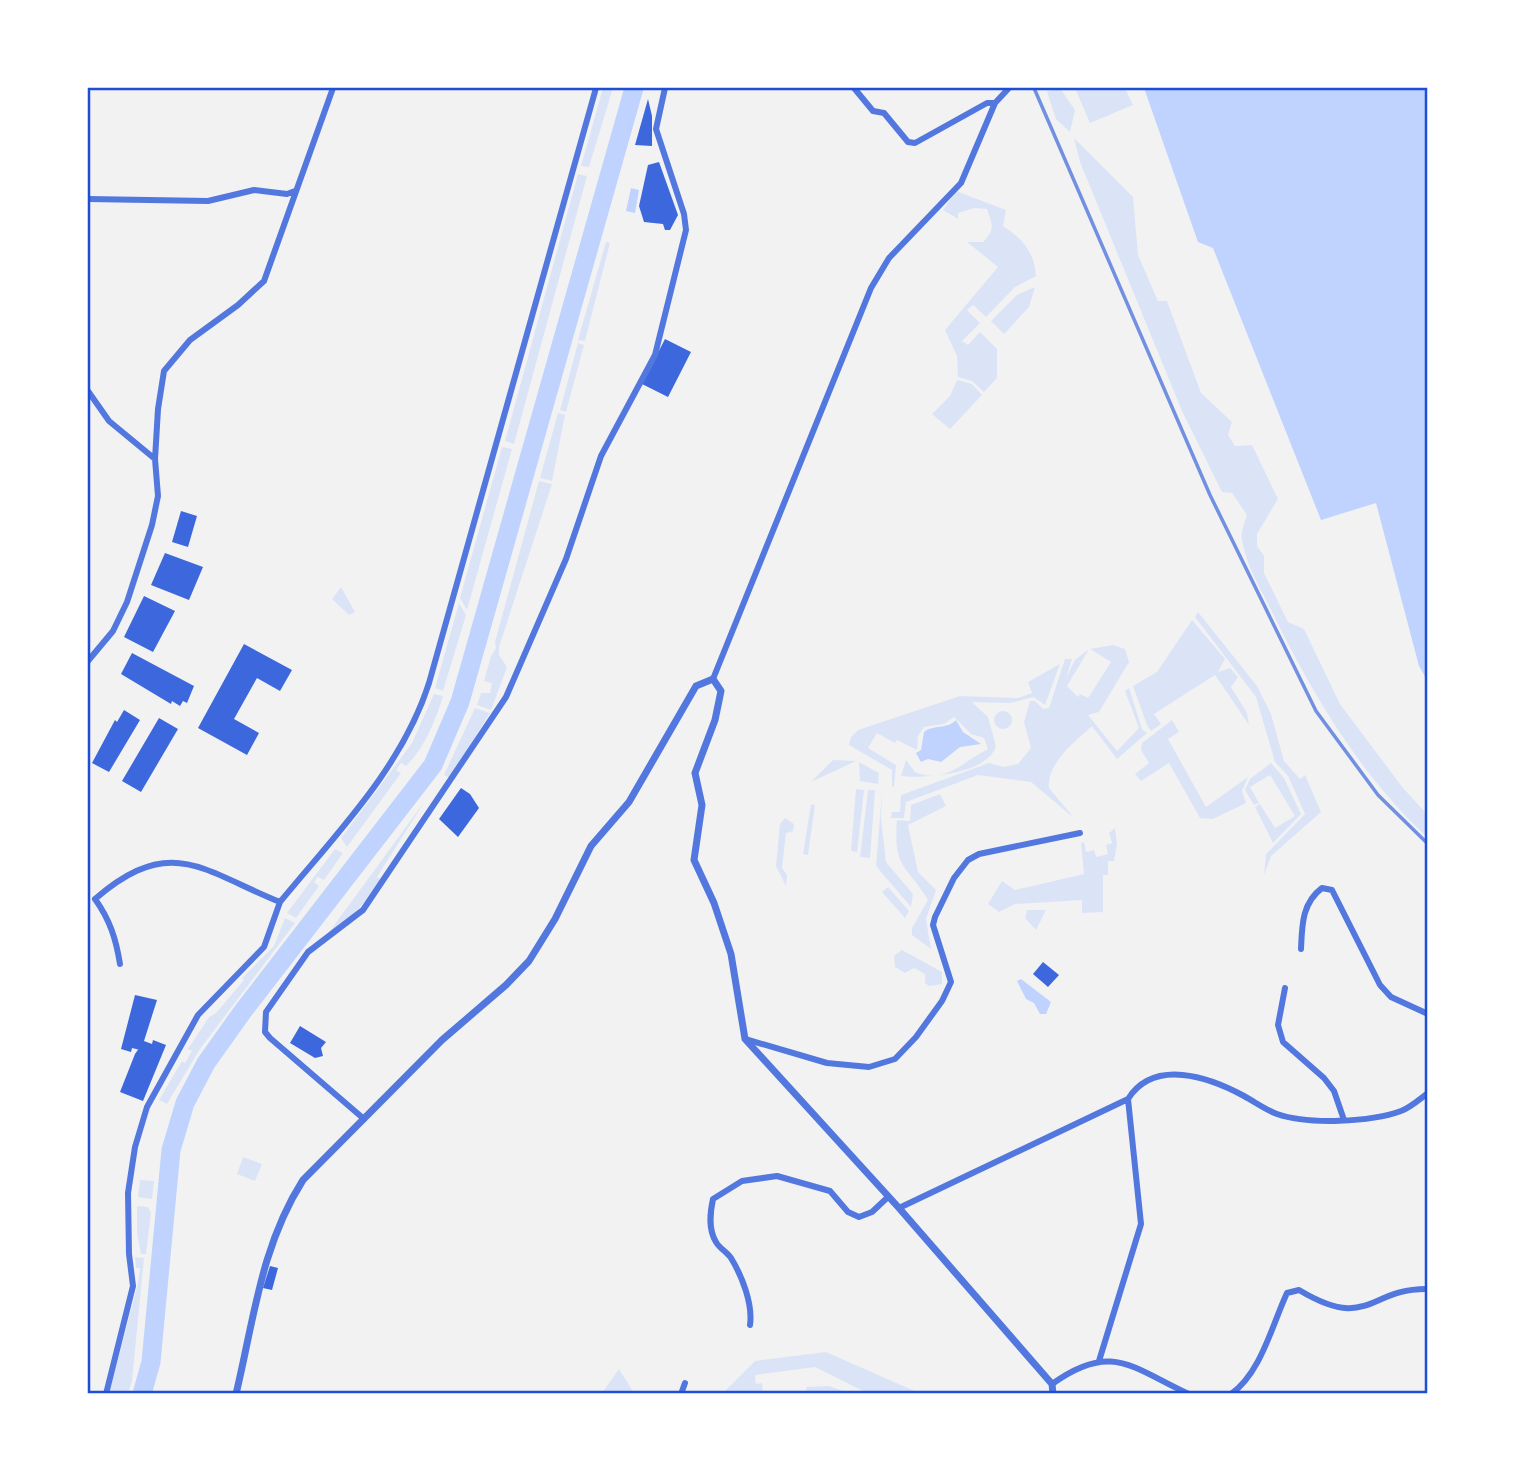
<svg xmlns="http://www.w3.org/2000/svg" width="1515" height="1481" viewBox="0 0 1515 1481" font-family="Raleway,sans-serif">
<style>
.green{fill:#dbe4f7}
.water{fill:#bfd3fe}
.lines{fill:none;stroke-linecap:round;stroke-linejoin:round}
.river{stroke:#bfd3fe;stroke-width:19}
.building{fill:#3d67dc}
.minor{stroke:#5277de;stroke-width:6}
.tertiary{stroke:#5277de;stroke-width:7}
.rail{stroke:#7290e2;stroke-width:3.5}
.neatline{fill:none;stroke:#1d4ed8;stroke-width:2.5}
</style>
<rect width="100%" height="100%" fill="#f2f2f2"/>
<path class="green" d="M 603,88 L 613,88 L 589,167 L 581,166 Z
M 1055,88 L 1060,88 L 1075,110 L 1070,132 L 1056,119 L 1047,92 Z
M 1075,88 L 1125,88 L 1133,105 L 1090,123 Z
M 1074,138 L 1133,197 L 1138,255 L 1158,301 L 1167,301 L 1201,393 L 1232,422 L 1228,435 L 1235,446 L 1252,445 L 1278,499 L 1257,534 L 1257,546 L 1264,556 L 1264,573 L 1288,622 L 1304,629 L 1340,704 L 1403,788 L 1427,814 L 1427,837 C 1360,775 1313,695 1273,614 C 1262,591 1246,566 1242,540 C 1240,533 1245,522 1247,515 L 1232,493 L 1222,492 L 1182,411 L 1080,162 Z
M 578,174 L 587,176 L 514,444 L 505,441 Z
M 956,191 L 1006,210 L 1003,226 C 1022,238 1035,253 1036,276 L 1015,287 L 986,317 L 973,305 L 967,310 L 980,323 L 962,341 L 968,345 L 980,332 L 997,349 L 997,378 L 984,392 L 972,381 L 958,377 L 957,356 L 945,330 L 998,267 L 967,242 L 983,242 C 997,227 991,224 987,209 L 974,208 L 958,213 L 958,219 L 943,210 Z
M 606,242 L 610,243 L 585,341 L 578,340 Z
M 1035,287 L 1029,307 L 1004,334 L 991,321 L 1017,295 Z
M 578,343 L 584,345 L 566,412 L 560,410 Z
M 957,380 L 972,384 L 982,395 L 950,429 L 932,414 L 950,396 Z
M 558,413 L 565,415 L 552,481 L 540,478 Z
M 502,447 L 512,449 L 467,610 L 460,598 Z
M 539,481 L 552,484 L 499,647 L 499,655 L 507,667 L 491,710 L 477,705 L 481,693 L 490,693 L 492,683 L 484,681 L 491,656 L 496,648 L 495,642 Z
M 341,587 L 355,612 L 349,615 L 332,599 Z
M 459,603 L 466,615 L 443,691 L 435,688 Z
M 1198,612 L 1257,686 L 1271,714 L 1284,761 L 1300,779 L 1305,775 L 1321,812 L 1271,856 L 1264,875 L 1266,854 L 1305,814 L 1288,776 L 1275,762 L 1256,697 L 1195,617 Z
M 1192,620 L 1225,659 L 1218,672 L 1230,668 L 1238,677 L 1231,687 L 1247,713 L 1249,725 L 1215,675 L 1154,714 L 1161,724 L 1151,731 L 1147,725 L 1133,686 L 1157,672 Z
M 1113,645 L 1125,649 L 1129,662 L 1099,712 L 1088,715 L 1117,751 L 1139,728 L 1125,691 L 1129,688 L 1142,729 L 1147,733 L 1117,759 L 1092,726 C 1075,742 1047,762 1049,788 L 1074,818 L 1031,782 L 978,775 L 906,802 L 904,818 L 891,818 L 892,812 L 900,812 L 901,795 L 989,763 L 1003,767 L 1018,764 L 1031,748 L 1024,722 L 1030,701 L 1035,701 L 1043,709 L 1049,708 L 1065,659 L 1072,659 L 1066,678 L 1075,660 L 1089,649 L 1067,686 L 1078,697 L 1080,694 L 1088,698 L 1111,662 L 1090,649 Z
M 1060,664 L 1045,705 L 1034,697 L 1010,703 L 972,702 L 988,717 L 996,746 C 988,774 925,779 901,776 L 906,760 L 915,772 C 946,785 963,761 988,749 L 984,738 L 971,734 L 954,717 L 944,724 L 924,727 L 918,736 L 917,750 L 897,740 L 895,743 L 877,733 L 868,748 L 896,765 L 894,787 L 892,786 L 892,770 L 849,745 L 851,737 L 858,730 L 960,696 L 1018,698 L 1032,693 L 1028,682 Z
M 434,694 L 443,696 C 436,720 424,749 406,766 L 401,763 L 396,770 L 401,773 L 347,847 L 341,838 L 412,743 Z
M 475,708 L 490,713 L 450,778 L 444,775 Z
M994 720a9 9 0 1 1 18 0a9 9 0 1 1-18 0Z
M 1172,720 L 1179,732 L 1168,739 L 1206,807 L 1248,777 L 1242,791 L 1246,803 L 1213,819 L 1200,818 L 1169,763 L 1141,781 L 1135,774 L 1149,763 L 1141,750 L 1142,743 Z
M 833,760 L 856,761 L 811,782 Z
M 859,762 L 879,773 L 878,784 L 860,781 Z
M 1271,763 L 1284,778 L 1301,814 L 1273,843 L 1255,807 L 1260,804 L 1275,828 L 1295,816 L 1270,775 L 1250,787 L 1259,803 L 1254,805 L 1245,790 L 1250,779 Z
M 856,789 L 864,790 L 857,852 L 851,851 Z
M 868,790 L 875,790 L 870,858 L 860,857 Z
M 882,792 L 881,818 L 886,862 L 913,894 L 911,907 L 876,866 Z
M 940,794 L 946,806 L 908,825 L 918,872 L 936,890 L 926,919 L 931,949 L 912,935 L 912,928 L 928,900 C 906,864 893,869 897,820 L 910,821 L 911,805 Z
M 425,801 L 377,877 L 381,879 C 367,903 349,919 327,935 Z
M 811,804 L 815,805 L 808,855 L 803,854 Z
M 785,818 L 794,824 L 793,831 L 786,833 L 782,868 L 787,875 L 786,886 L 776,866 L 780,824 Z
M 1115,828 L 1117,844 L 1114,861 L 1108,861 L 1108,875 L 1103,875 L 1103,912 L 1082,913 L 1082,900 L 1015,904 L 999,912 L 988,904 L 1002,881 L 1015,890 L 1084,874 L 1081,843 L 1084,842 L 1086,852 L 1094,850 L 1096,857 L 1108,854 L 1106,845 L 1112,843 L 1109,833 Z
M 335,849 L 343,853 L 324,880 L 318,877 L 314,882 L 319,886 L 296,918 L 287,913 Z
M 888,887 L 909,911 L 905,918 L 882,892 Z
M 1027,910 L 1046,910 L 1036,930 L 1025,918 Z
M 285,918 L 295,923 L 200,1049 L 167,1104 L 159,1100 L 182,1061 L 185,1063 L 192,1051 L 188,1049 L 209,1017 L 216,1013 L 244,980 L 242,978 L 274,946 Z
M 902,950 L 942,972 L 942,984 L 929,986 L 925,983 L 925,974 L 914,968 L 905,973 L 895,967 L 894,956 Z
M 243,1157 L 262,1164 L 255,1181 L 237,1174 Z
M 140,1180 L 154,1181 L 152,1199 L 138,1197 Z
M 137,1206 L 148,1207 L 151,1213 L 146,1254 L 141,1254 L 137,1233 Z
M 135,1257 L 144,1258 L 132,1381 L 128,1393 L 109,1394 L 138,1283 L 140,1268 L 136,1268 Z
M 826,1352 L 919,1393 L 867,1393 L 815,1367 L 755,1375 L 756,1384 L 762,1383 L 763,1393 L 723,1393 L 755,1361 Z
M 619,1369 L 634,1393 L 602,1393 Z
M 829,1386 L 848,1393 L 807,1393 L 806,1387 Z"/>
<path class="water" d="M 1144,88 L 1427,88 L 1427,680 L 1419,666 L 1376,503 L 1321,520 L 1213,248 L 1198,242 Z
M 631,188 L 639,190 L 635,213 L 626,211 Z
M 956,720 L 963,732 L 981,744 L 960,747 L 941,762 L 928,759 L 921,762 L 916,753 L 921,750 L 924,732 C 934,724 946,730 956,720 Z
M 1021,979 L 1051,1002 L 1046,1014 L 1040,1014 L 1034,1003 L 1026,999 L 1017,981 Z"/>
<g class="lines">
<path class="river" d="M 142,1394 L 151,1362 L 171,1150 L 185,1103 L 206,1063 L 243,1011 L 433,765 L 460,702 L 634,88"/>
</g>
<path class="building" d="M 648,99 L 652,116 L 652,146 L 635,145 Z
M 659,162 L 678,215 L 670,230 L 665,230 L 663,224 L 644,222 L 639,206 L 648,165 Z
M 665,339 L 691,352 L 668,397 L 642,384 Z
M 181,511 L 197,516 L 188,547 L 172,542 Z
M 165,553 L 203,567 L 189,600 L 151,585 Z
M 144,596 L 175,611 L 153,652 L 124,637 Z
M 244,644 L 292,670 L 280,691 L 257,678 L 234,719 L 259,733 L 247,755 L 198,728 Z
M 132,653 L 194,686 L 187,703 L 183,701 L 180,706 L 172,701 L 171,704 L 121,674 Z
M 124,710 L 140,720 L 109,772 L 92,763 L 115,720 L 117,722 Z
M 159,718 L 178,729 L 141,792 L 122,781 Z
M 461,788 L 470,794 L 479,808 L 458,837 L 439,819 Z
M 1043,962 L 1059,975 L 1048,987 L 1033,974 Z
M 135,995 L 157,1000 L 144,1041 L 140,1050 L 132,1048 L 131,1052 L 121,1049 Z
M 300,1026 L 326,1042 L 321,1048 L 323,1056 L 315,1058 L 290,1043 Z
M 153,1040 L 166,1045 L 143,1101 L 120,1092 L 135,1054 L 144,1041 L 152,1044 Z
M 270,1266 L 278,1268 L 272,1290 L 263,1288 Z"/>
<g class="lines">
<path class="minor" d="M 854,88 L 873,111 L 884,113 L 908,142 L 915,143 L 987,103 L 995,103
M 88,199 L 208,201 L 254,190 L 287,194 L 295,191
M 88,391 L 109,421 L 155,459
M 88,661 L 113,631 L 127,602 L 152,525 L 158,496 L 155,459 L 158,409 L 164,371 L 190,340 L 238,305 L 264,281 L 333,88
M 713,679 L 871,288 L 889,258 L 961,183 L 995,103 L 1009,88
M 95,899 C 171,834 201,870 280,902 C 335,835 402,768 429,683 L 596,88
M 95,899 C 110,920 116,939 120,964
M 1301,949 C 1302,925 1302,903 1322,888 L 1332,890 L 1380,985 L 1391,997 L 1428,1014
M 1285,988 L 1278,1025 L 1283,1042 L 1324,1078 L 1334,1091 L 1344,1120
M 745,1039 L 827,1063 L 869,1067 L 895,1059 L 916,1037 L 942,1001 L 951,982 L 933,925 L 935,917 L 954,878 L 968,860 L 979,854 L 1080,833
M 1128,1099 C 1154,1058 1209,1077 1244,1096 C 1255,1102 1266,1110 1277,1114 C 1308,1125 1371,1122 1401,1111 C 1410,1108 1420,1099 1428,1093
M 364,1119 L 270,1038 L 265,1032 L 266,1012 L 308,952 L 363,910 L 506,697 L 566,559 L 601,456 L 655,355 L 686,230 L 684,214 L 656,129 L 665,88
M 899,1208 L 1128,1099
M 750,1325 C 753,1304 742,1276 731,1258 C 727,1252 719,1248 716,1242 C 708,1229 710,1213 713,1199 L 742,1181 L 777,1176 L 830,1191 L 848,1212 L 859,1217 L 872,1212 L 888,1197
M 1099,1361 L 1141,1224 L 1128,1099
M 1052,1384 C 1112,1341 1132,1368 1189,1394
M 106,1394 L 133,1286 L 129,1254 L 128,1193 L 135,1147 L 147,1107 L 198,1015 L 264,947 L 280,902
M 681,1394 L 685,1383
M 1231,1394 C 1261,1373 1272,1325 1287,1293 L 1299,1290 C 1369,1332 1368,1288 1428,1289"/>
<path class="tertiary" d="M 236,1394 C 254,1319 261,1246 303,1180 L 442,1040 L 506,985 L 529,961 L 555,919 L 591,846 L 629,802 L 696,686 L 713,679 L 721,691 L 715,720 L 695,773 L 702,805 L 694,860 L 714,903 L 731,954 L 745,1039 L 899,1208 L 1052,1384 L 1053,1394"/>
<path class="rail" d="M 1034,88 L 1210,495 L 1316,711 L 1378,795 L 1428,844"/>
</g>
<rect width="1515" height="1481" fill="none" stroke="#ffffff" stroke-width="178"/>
<rect x="89" y="89" width="1337" height="1303" class="neatline"/>
</svg>
